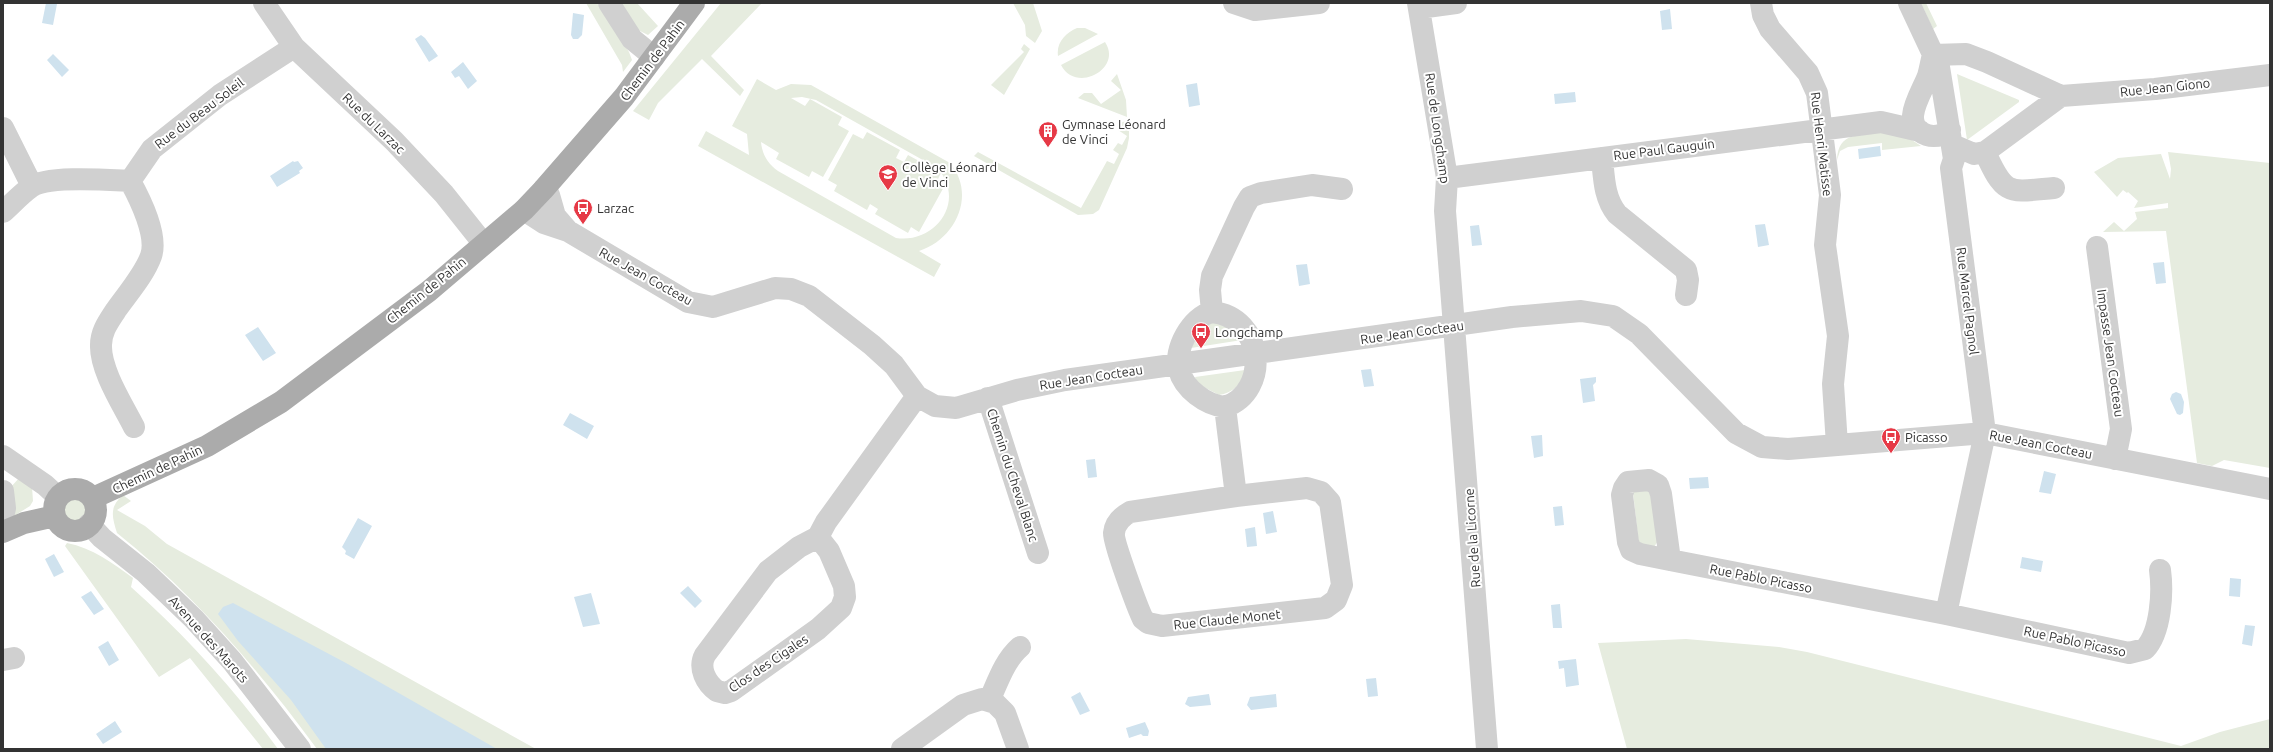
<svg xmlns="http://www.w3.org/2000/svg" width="2273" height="752" viewBox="0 0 2273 752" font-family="Ubuntu,sans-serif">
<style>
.green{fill:#e6ecdf;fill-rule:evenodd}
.water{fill:#cfe2ee}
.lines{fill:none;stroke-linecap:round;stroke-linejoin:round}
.minor{stroke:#d0d0d0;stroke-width:22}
.major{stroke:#ababab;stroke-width:22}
.labels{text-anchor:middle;stroke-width:4;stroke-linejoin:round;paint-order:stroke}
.street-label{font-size:13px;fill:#333;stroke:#fff}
.poi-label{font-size:13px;fill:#333;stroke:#fff;text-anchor:start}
</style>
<rect width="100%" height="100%" fill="#fff"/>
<path class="green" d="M 586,3 L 597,3 L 629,52 L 632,60 L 623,72 L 622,65 Z
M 619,3 L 637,3 L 658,26 L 648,35 L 636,29 Z
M 721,3 L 762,3 L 711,56 L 744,90 L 740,96 L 702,59 L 658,103 L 649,120 L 633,111 Z
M 1013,3 L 1033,3 L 1042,31 L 1035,43 L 1026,36 L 1025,25 Z
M 1921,3 L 1926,3 L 1937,26 L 1933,29 Z
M 1077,28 L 1085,28 L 1098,34 L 1058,56 C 1056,42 1066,33 1077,28 Z
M 1105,42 C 1123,69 1076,94 1061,65 Z
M 1024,44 L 1030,49 L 1004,95 L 991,85 L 1024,52 L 1021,49 Z
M 1117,74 L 1126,100 L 1127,117 L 1078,98 L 1084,93 L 1092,93 L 1101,104 L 1121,90 L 1111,81 Z
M 1957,74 L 2019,100 L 2019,102 L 1967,140 Z
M 757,79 L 776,90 L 791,84 L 811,85 L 950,163 C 977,195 955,240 919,251 L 941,264 L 934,277 L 698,146 L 706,131 L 749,155 L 747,134 L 732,126 ZM 802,97 L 816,100 L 937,168 C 967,200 936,244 896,238 L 778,171 C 768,164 762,154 761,142 L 779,153 L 776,159 L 809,177 L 812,171 L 823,177 L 849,131 L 838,125 L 842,117 L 810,99 L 805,106 L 791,98 Z
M 1129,121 L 1129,138 L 1127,148 L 1099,210 L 1093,214 L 1078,215 L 974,156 L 978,152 L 1081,208 L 1107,161 L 1114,164 L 1119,154 L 1113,150 L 1118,143 L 1122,145 L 1127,136 L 1118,130 L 1122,122 Z
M 867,132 L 900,150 L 896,158 L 904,162 L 908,155 L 941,173 L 937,181 L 945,185 L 919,232 L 911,227 L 908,233 L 875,214 L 878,209 L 870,204 L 867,210 L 834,191 L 837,185 L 828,180 L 853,134 L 863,139 Z
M 1883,132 L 1912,140 L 1921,146 L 1882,150 L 1882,143 L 1848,147 L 1840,151 L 1837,160 C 1838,131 1860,136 1883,132 Z
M 2168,152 L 2270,163 L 2270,468 L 2224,460 L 2212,466 L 2197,463 L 2166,231 L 2103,232 L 2114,222 L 2124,231 L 2137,219 L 2135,212 L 2168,208 L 2168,203 L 2134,208 L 2138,201 L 2128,192 L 2127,193 L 2123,190 L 2117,197 L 2094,172 L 2118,158 L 2161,154 L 2170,179 L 2171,169 Z
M 1205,323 L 1223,323 L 1242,340 L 1191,348 Z
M 1245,370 C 1243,384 1232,393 1219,395 L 1198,384 L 1195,377 Z
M 20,477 L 32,487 L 33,501 L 30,506 L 14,516 L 10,488 Z
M 1651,490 L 1658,541 L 1654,547 L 1639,546 L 1633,492 Z
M 123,495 L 131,501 L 117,510 L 145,526 L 167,544 L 536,749 L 317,749 C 258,669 195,595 117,533 C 112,517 109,507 123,495 Z
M63 510a12 12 0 1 1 24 0a12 12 0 1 1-24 0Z
M 67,543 C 92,548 113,563 133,578 L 131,587 C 186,636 234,689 278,749 L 263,749 L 190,658 L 159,677 L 65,546 Z
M 1686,639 L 1779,647 L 1807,652 L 2181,746 L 2220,732 L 2270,719 L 2270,749 L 1627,749 L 1598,643 Z"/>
<path class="water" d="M 46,3 L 57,4 L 53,25 L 42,23 Z
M 1670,9 L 1672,29 L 1662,30 L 1660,11 Z
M 573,13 L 584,15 L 582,35 L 578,39 L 573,39 L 571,35 Z
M 421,35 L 425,38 L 438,56 L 429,62 L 415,39 Z
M 53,54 L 69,70 L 62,77 L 47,60 Z
M 463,62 L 477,81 L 468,89 L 459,76 L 455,78 L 451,72 Z
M 1197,83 L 1200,105 L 1189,107 L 1186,85 Z
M 1575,92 L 1576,102 L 1555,104 L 1554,94 Z
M 1880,146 L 1881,156 L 1859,159 L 1858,149 Z
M 293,161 L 294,162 L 298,161 L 303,168 L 299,171 L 300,173 L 277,187 L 270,176 Z
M 1765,224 L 1769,245 L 1758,247 L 1755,225 Z
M 1479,225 L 1482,245 L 1472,246 L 1470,226 Z
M 2164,262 L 2166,283 L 2156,284 L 2153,263 Z
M 1307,264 L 1310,284 L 1299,286 L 1296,265 Z
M 258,327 L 276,353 L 263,361 L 245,335 Z
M 1371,369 L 1374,386 L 1364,387 L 1361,370 Z
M 1596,377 L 1596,382 L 1593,385 L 1595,401 L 1583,403 L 1580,379 Z
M 2176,392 L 2181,394 L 2184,402 L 2183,413 L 2180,415 L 2177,414 L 2170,399 L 2172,394 Z
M 570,413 L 594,426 L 587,439 L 563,425 Z
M 1542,435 L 1543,456 L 1534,458 L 1531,436 Z
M 1095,459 L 1097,477 L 1088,478 L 1086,460 Z
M 2044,471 L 2056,474 L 2051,494 L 2039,492 Z
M 1708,477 L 1709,488 L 1690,489 L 1689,478 Z
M 1562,506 L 1564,525 L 1555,526 L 1553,507 Z
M 1273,511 L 1277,532 L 1266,534 L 1263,513 Z
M 358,518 L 372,526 L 354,559 L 345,554 L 346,551 L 342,547 Z
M 1255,527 L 1257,546 L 1247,547 L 1245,529 Z
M 54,554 L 64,572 L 54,577 L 45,559 Z
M 2022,557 L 2043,561 L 2041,572 L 2020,568 Z
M 2230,578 L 2241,579 L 2240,597 L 2229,596 Z
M 688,586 L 702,601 L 695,608 L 680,593 Z
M 91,591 L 104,609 L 94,615 L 81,597 Z
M 591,593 L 600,624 L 583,627 L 574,597 Z
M 233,603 L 346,663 L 497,749 L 326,749 L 291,700 L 238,641 L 218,614 L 223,607 Z
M 1560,604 L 1562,628 L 1553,628 L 1551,605 Z
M 2245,625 L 2255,626 L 2252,646 L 2242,644 Z
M 108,641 L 119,660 L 109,666 L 98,647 Z
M 1576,659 L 1579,685 L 1566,687 L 1564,668 L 1559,669 L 1558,661 Z
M 1376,678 L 1378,696 L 1368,697 L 1366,679 Z
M 1080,692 L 1090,711 L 1080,715 L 1071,697 Z
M 1209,694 L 1211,705 L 1190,707 L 1185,704 L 1188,697 Z
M 1276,694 L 1277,707 L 1251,710 L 1247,705 L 1250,697 Z
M 115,721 L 122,732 L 103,744 L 96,734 Z
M 1145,722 L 1149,731 L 1148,736 L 1143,736 L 1141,734 L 1129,738 L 1126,728 Z"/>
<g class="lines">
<path class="minor" d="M 264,3 L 294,47 L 394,141 L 444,194 L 483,243
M 609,3 L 632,39 L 654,57
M 1234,3 L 1255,10 L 1319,3
M 1418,3 L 1447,178 L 1445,211 L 1487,749
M 1761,3 L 1763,15 L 1770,29 L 1808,73 L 1817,93 L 1830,195 L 1825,245 L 1838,336 L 1833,384 L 1837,445
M 1909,3 L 1939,67 L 1954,159 L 1951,168 L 1985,433 L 1946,614
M 1419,8 L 1456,3
M 1933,55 L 1966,54 L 1987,62 L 2061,96 L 2155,89 L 2270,75
M 1933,55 C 1931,62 1930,69 1928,76 C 1922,93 1898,125 1927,135 C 1936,138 1943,135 1950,130
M 3,128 L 32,186
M 1953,145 L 1974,154 L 1985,152 L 2061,96
M 1985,152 C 2005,197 2009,192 2054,188
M 1602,158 C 1604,178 1604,198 1617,214 L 1686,270 L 1688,280 L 1686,295
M 1447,178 L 1881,122 L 1920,131
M 130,181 C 140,199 158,236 151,256 C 144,275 128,293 116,310 C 109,321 101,331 101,345 C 100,370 123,405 134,427
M 130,181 L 152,149 L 220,95 L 294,47
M 543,190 L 549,195 L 555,216 L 568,231
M 524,210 L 544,223 L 568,231 L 688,302 L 713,307 L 775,288 L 791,289 L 809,296 L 872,345 L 894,365 L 917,396 L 935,406 L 956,408 L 1017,390 L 1065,380 L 1512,317 L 1581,311 L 1613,316 L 1639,334 L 1736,433 L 1762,447 L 1788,449 L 1985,433 L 2270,489
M 3,212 C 12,204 21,194 31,187 C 47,175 109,180 130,181
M 2097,247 L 2121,429 L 2115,459
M 1212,312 C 1264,317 1271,391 1225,407 C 1206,405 1184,389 1179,370 C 1173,350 1192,316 1212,312 Z
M 1212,312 L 1210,290 L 1212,276 L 1244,207 L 1250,197 L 1261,193 L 1312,185 L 1342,189
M 988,398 L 1038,553
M 1225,407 L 1236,496
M 3,456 L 45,485 L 58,497
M 1307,488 L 1321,492 L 1330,502 L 1342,585 L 1336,600 L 1325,608 L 1162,626 L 1148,623 L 1143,619 C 1138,609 1113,542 1114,533 C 1115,523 1121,517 1130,512 L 1236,496 Z
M 3,491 L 5,508 L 3,517
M 89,524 L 102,538 L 146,573 L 194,619 L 232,661 L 300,749
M 818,537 L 829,551 L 844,586 L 845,597 L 841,608 L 818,629 L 731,691 L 725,693 L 717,691 C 706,683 698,668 705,655 L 768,571 L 799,547 L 818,537 L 826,522 L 917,396
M 1670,560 L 1640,554 L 1631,550 L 1628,542 L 1622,495 L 1624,488 L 1628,482 L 1649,480 L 1658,485 L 1661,494 L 1670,560 L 1946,614 L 2129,653 L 2145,649 C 2161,632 2163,592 2160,570
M 3,660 L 14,658
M 990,699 C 998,681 1005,660 1020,647
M 902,749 L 963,705 L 982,699 L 995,703 L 1005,713 L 1018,749"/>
<path class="major" d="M54 510a21 21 0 1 1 42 0a21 21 0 1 1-42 0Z
M 93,498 L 207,446 L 281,402 L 429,291 L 524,210 L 543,190 L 624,97 L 694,3
M 3,532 L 24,523 L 55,516"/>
</g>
<defs>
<symbol id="building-pin" viewBox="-11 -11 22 30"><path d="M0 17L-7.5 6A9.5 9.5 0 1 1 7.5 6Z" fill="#e63946" stroke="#fff"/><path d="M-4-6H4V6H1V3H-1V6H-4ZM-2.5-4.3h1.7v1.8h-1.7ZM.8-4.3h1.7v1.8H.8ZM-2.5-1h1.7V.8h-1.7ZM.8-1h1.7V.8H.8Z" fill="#fff"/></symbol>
<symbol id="school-pin" viewBox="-11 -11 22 30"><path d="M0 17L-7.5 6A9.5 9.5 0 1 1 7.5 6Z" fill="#e63946" stroke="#fff"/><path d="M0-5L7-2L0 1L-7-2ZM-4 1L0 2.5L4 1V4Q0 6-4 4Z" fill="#fff"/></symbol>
<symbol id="bus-pin" viewBox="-11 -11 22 30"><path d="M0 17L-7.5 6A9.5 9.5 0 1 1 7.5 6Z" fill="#e63946" stroke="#fff"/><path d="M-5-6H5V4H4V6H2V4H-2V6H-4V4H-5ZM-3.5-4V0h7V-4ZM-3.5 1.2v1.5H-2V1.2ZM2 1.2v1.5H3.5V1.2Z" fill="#fff"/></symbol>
</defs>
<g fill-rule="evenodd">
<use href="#building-pin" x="1037" y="120" width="22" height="30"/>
<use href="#school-pin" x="877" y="163" width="22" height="30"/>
<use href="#bus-pin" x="572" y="197" width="22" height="30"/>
<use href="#bus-pin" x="1190" y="321" width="22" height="30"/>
<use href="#bus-pin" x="1880" y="426" width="22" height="30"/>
</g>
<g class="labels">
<g class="street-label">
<text transform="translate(652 60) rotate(-53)" y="5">Chemin de Pahin</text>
<text transform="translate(2165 87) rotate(-6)" y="5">Rue Jean Giono</text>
<text transform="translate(199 113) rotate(-37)" y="5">Rue du Beau Soleil</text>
<text transform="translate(374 123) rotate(44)" y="5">Rue du Larzac</text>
<text transform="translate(1438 128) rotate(82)" y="5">Rue de Longchamp</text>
<text transform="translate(1822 144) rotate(83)" y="5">Rue Henri Matisse</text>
<text transform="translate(1664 149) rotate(-7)" y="5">Rue Paul Gauguin</text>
<text transform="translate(646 276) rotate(29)" y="5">Rue Jean Cocteau</text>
<text transform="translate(426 290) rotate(-39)" y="5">Chemin de Pahin</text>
<text transform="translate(1968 301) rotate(83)" y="5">Rue Marcel Pagnol</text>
<text transform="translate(1412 332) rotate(-8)" y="5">Rue Jean Cocteau</text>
<text transform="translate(2111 353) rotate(82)" y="5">Impasse Jean Cocteau</text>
<text transform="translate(1091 377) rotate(-9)" y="5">Rue Jean Cocteau</text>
<text transform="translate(2041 444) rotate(11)" y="5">Rue Jean Cocteau</text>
<text transform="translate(157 469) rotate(-25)" y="5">Chemin de Pahin</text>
<text transform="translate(1013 475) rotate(72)" y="5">Chemin du Cheval Blanc</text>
<text transform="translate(1472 538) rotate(-94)" y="5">Rue de la Licorne</text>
<text transform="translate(1761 578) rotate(11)" y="5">Rue Pablo Picasso</text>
<text transform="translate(1227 619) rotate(-6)" y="5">Rue Claude Monet</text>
<text transform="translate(209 639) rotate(48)" y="5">Avenue des Marots</text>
<text transform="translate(2075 641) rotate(12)" y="5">Rue Pablo Picasso</text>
<text transform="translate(768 663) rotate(-34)" y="5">Clos des Cigales</text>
</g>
<g class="poi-label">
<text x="1062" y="129">Gymnase Léonard<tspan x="1062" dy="15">de Vinci</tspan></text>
<text x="902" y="172">Collège Léonard<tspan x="902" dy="15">de Vinci</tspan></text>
<text x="597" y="213">Larzac</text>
<text x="1215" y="337">Longchamp</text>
<text x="1905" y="442">Picasso</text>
</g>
</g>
<rect width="2273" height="752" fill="none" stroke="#333333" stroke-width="8"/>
</svg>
